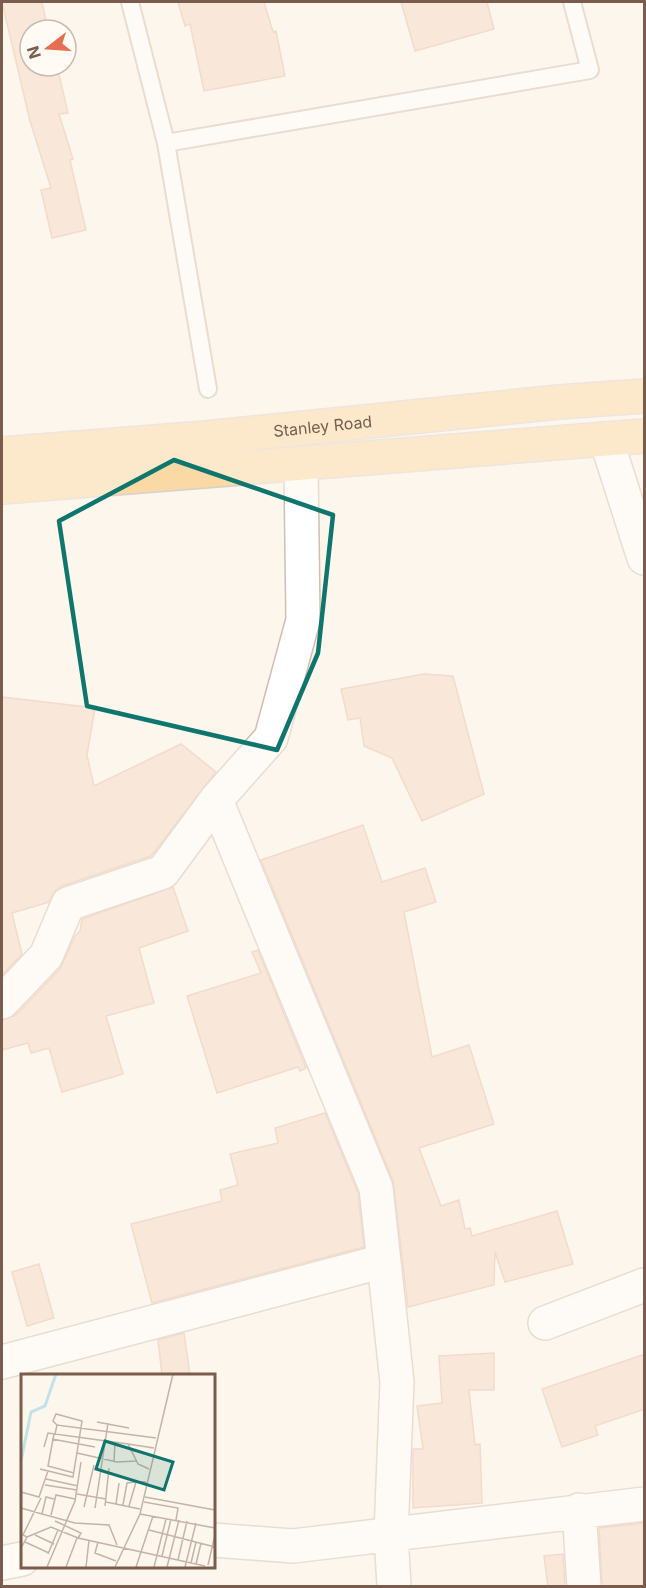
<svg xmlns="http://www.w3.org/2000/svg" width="646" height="1588" viewBox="0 0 646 1588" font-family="Inter,sans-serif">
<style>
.building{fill:#f3d5c3;stroke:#e6bba3;stroke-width:1.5}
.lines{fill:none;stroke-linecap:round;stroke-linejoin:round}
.service-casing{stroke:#d1beb0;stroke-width:20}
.minor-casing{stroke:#d1beb0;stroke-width:36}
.primary-casing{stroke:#dad1cd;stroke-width:36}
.service{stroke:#fff;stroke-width:16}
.minor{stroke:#fff;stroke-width:33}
.primary{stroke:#fbd9a5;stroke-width:33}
.marked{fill:none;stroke:#0f766e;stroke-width:4.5;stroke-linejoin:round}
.labels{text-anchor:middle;stroke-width:4.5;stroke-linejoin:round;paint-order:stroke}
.street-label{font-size:16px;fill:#7a5c4d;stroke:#fffaf3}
.inset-river{fill:none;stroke:#bfe3e8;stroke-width:3}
.inset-road{fill:none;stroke:#c5b3a7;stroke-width:1.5}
.view{fill:#0f766e;fill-opacity:0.15;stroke:#0f766e;stroke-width:3}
.inset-edge{fill:none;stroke:#7a5c4d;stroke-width:3}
</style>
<rect width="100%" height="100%" fill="#fdf6ec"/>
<path class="building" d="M 2,2 L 42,2 L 48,30 L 30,30 L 30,66 L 57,66 L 68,113 L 59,114 L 73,159 L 70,160 L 86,230 L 52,238 L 41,190 L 51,188 L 30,121 Z
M 178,2 L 264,2 L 273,32 L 276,31 L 285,76 L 204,91 L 190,24 L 185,26 Z
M 401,2 L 487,2 L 494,29 L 415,51 Z
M 424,674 L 453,676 L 484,794 L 422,821 L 392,758 L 364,746 L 360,718 L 348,720 L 341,689 Z
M 2,697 L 95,708 L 87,755 L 94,786 L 181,744 L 216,772 L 151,856 L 62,886 L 55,891 L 49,902 L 12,913 L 22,954 L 2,975 Z
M 363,825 L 382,882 L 425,868 L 436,902 L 404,912 L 432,1057 L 469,1045 L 494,1124 L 419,1148 L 441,1206 L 459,1200 L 465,1229 L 470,1228 L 472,1236 L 557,1211 L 573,1264 L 505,1282 L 495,1252 L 494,1285 L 408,1307 L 393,1181 L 261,860 Z
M 173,887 L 188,931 L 139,948 L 154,1003 L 106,1016 L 123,1074 L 62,1092 L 49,1048 L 31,1053 L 28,1043 L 2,1050 L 2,1020 L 16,1015 L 60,969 L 75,936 L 80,931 L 82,919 Z
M 258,950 L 306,1068 L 300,1071 L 298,1067 L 217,1093 L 187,996 L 261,973 L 252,952 Z
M 325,1113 L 358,1193 L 364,1247 L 152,1303 L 131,1224 L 222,1201 L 220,1190 L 238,1185 L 230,1154 L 278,1143 L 275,1128 Z
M 39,1264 L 54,1318 L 27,1326 L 12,1272 Z
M 184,1333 L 190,1375 L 162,1375 L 158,1340 Z
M 494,1353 L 494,1390 L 469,1390 L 475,1445 L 480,1444 L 482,1503 L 413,1508 L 413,1449 L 423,1449 L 417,1406 L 442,1403 L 439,1356 Z
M 645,1354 L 645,1409 L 595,1426 L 598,1435 L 562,1447 L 542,1389 Z
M 645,1523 L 645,1587 L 602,1587 L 599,1528 Z
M 563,1554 L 565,1587 L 548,1587 L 544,1556 Z"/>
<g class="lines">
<defs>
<path id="service" d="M 130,2 L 166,143 L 208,389
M 166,143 L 590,70 L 572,2"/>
<path id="minor" d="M 606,439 L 644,558
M 216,800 L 376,1188 L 397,1382 L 391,1534 L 394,1586
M 2,1002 L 46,956 L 68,904 L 163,872 L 216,800 L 271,738 L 303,620 L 301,464
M 545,1323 L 644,1285
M 2,1362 L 384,1261
M 579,1510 L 584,1586
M 213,1540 L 293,1546 L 644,1504
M 2,1563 L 22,1559"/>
<g id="primary">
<path id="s1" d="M 2,454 L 205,438 L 559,402 L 644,396"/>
<path d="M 2,487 L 644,436"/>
</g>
</defs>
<use href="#service" class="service-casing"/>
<use href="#minor" class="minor-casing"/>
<use href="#primary" class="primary-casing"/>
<use href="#service" class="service"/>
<use href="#minor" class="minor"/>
<use href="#primary" class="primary"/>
</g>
<path d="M0 0H646V1588H0ZM 174,460 L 333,515 L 318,653 L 277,750 L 87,706 L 59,521 Z" fill="#fdf6ec" fill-opacity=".55" fill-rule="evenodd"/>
<path class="marked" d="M 174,460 L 333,515 L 318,653 L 277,750 L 87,706 L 59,521 Z"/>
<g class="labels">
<g class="street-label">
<text dy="6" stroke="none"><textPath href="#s1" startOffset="322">Stanley Road</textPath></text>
</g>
</g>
<g transform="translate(21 1374)">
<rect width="194" height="194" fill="#fdf6ec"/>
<path class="inset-river" d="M 0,87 L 10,38 L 24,32 L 35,0"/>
<path class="inset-road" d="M 76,48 L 108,54M 33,60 L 27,92 L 53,99M 34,60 L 36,51 L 135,64M 31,65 L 74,73M 107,70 L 133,74M 23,73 L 27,59 L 107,70 L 117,90 L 128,95M 56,79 L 96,88 L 115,87M 93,88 L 94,68M 19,95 L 52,103 L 61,47 L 35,40 L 32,47 L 36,51M 25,105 L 57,112M 24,111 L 56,116M 0,118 L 18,123 L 27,97M 56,120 L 85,125M 124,123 L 194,136M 33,125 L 25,123 L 21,140 L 54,149 L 88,151 L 96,171M 85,128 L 119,135M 123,128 L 157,134 L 155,146M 95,130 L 98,109M 102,131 L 106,109 L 115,108M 84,132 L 88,94M 108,132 L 115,108 L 125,108M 63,133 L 73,91M 0,134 L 21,140M 74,134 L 87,49M 119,140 L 194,154M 30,141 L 35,121 L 54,125M 34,147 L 60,159 L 57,164M 128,156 L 194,173M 14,161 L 33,170M 6,163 L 30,153 L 57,164 L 184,192M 4,168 L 28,179M 77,168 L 74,179 L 95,187M 0,174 L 6,163 L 2,161 L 20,124M 27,180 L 37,156M 141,182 L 150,145M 157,186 L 166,147M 170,189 L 175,168M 175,190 L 180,169M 187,191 L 194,161M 26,193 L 54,127 L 60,88M 45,193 L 56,164M 65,193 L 68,166M 94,193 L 119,140 L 152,0M 115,193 L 132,142M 133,193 L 145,145M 146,193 L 158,146M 164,193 L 175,149"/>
<path class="view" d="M 84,67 L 152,88 L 143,116 L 75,95 Z"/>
<rect width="194" height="194" class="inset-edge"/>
</g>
<rect width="646" height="1588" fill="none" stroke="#7a5c4d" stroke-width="6"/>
<g transform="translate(48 48) rotate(253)"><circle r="28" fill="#fffaf3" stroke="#cabbb1" stroke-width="1.5"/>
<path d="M0-4.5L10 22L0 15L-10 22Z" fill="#e76f51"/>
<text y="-9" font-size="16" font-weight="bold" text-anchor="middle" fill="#7a5c4d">N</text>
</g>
</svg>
